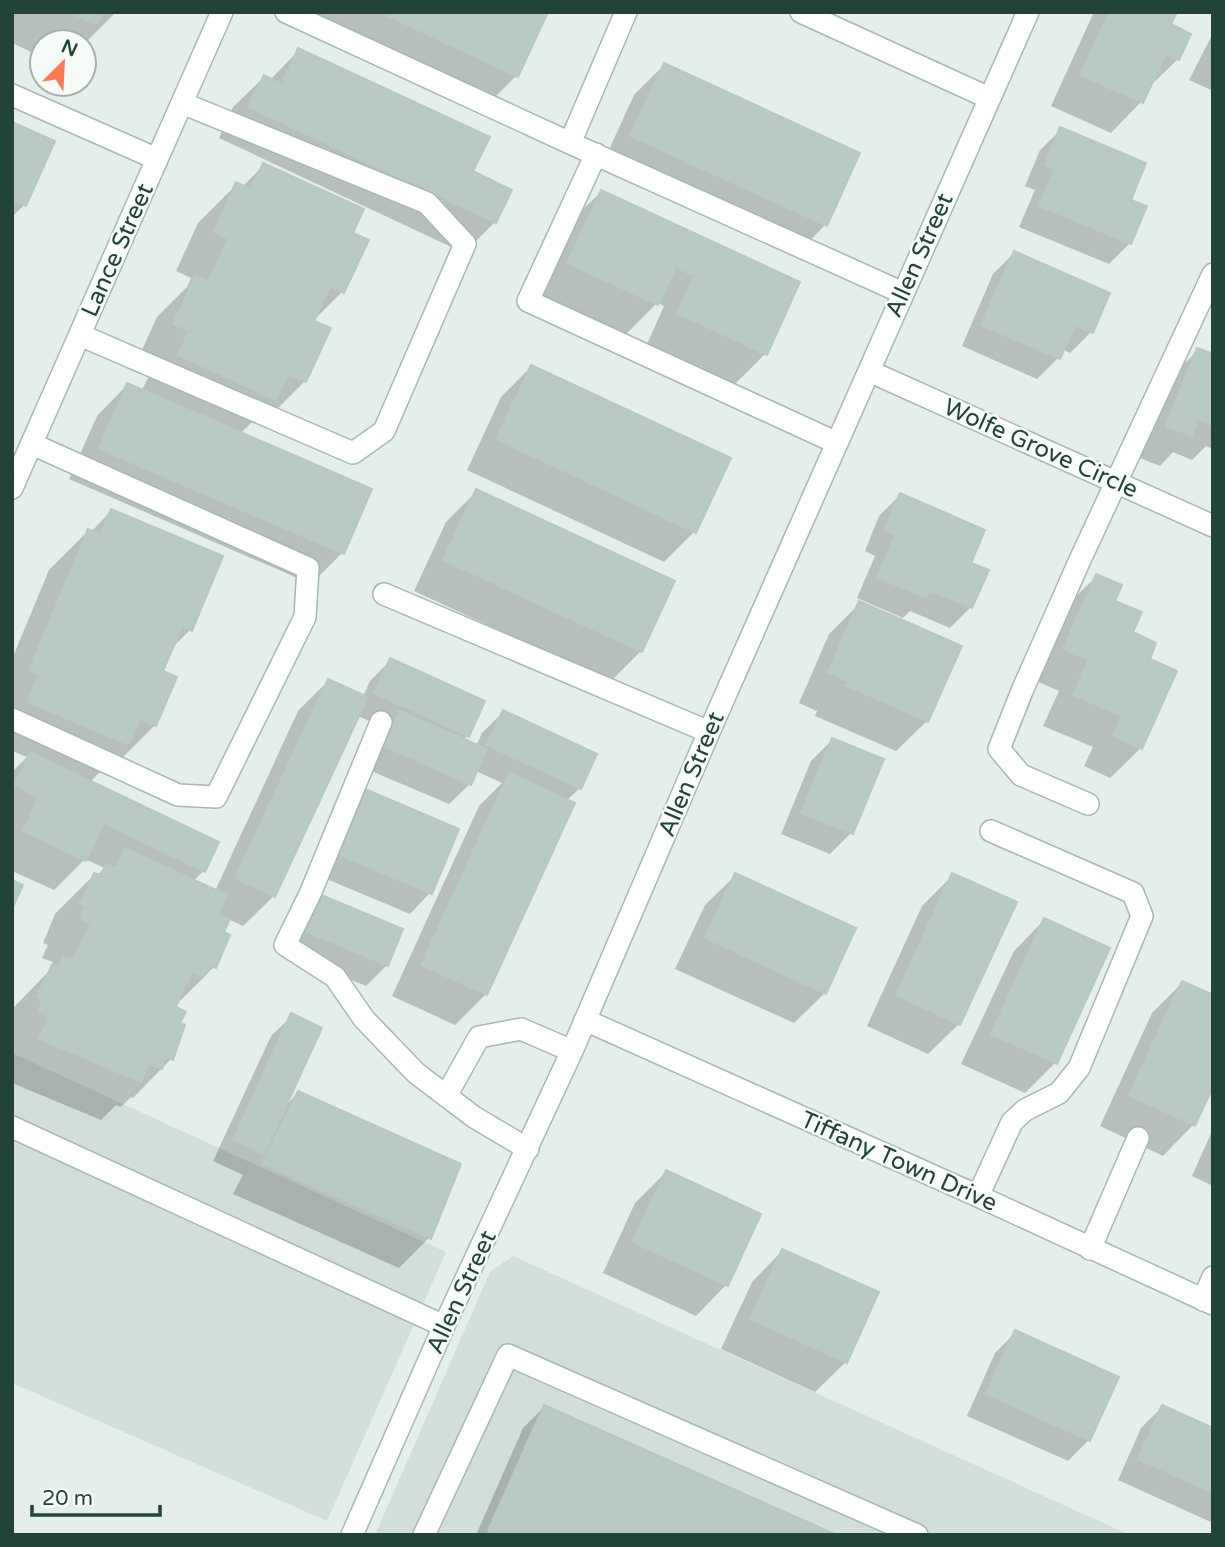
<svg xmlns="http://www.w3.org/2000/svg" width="1225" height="1547" viewBox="0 0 1225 1547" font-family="'Varela Round',sans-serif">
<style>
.built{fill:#d2dfd9}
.shadow{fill:#0003}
.building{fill:#b9cac3;stroke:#b6cac1;stroke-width:2}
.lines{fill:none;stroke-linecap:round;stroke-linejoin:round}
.minor-casing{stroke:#a6b8b1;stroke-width:24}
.minor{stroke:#fff;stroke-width:21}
.labels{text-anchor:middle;stroke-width:5;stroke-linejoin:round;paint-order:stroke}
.street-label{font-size:24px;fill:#214339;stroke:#f6fbf8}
</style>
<rect width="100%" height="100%" fill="#e5efea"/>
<path class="built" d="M 12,1053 L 446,1252 L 327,1521 L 12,1383 Z
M 513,1256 L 1130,1535 L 375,1535 L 490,1272 Z"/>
<path class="shadow" d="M 12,12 L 116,12 L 84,44 L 84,42 L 42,42 L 42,57 L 12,43 Z
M 294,12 L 546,12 L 516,76 L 486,106 Z
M 1094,12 L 1175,12 L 1168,25 L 1178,59 L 1147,89 L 1141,102 L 1111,133 L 1051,106 Z
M 1213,33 L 1213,91 L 1189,80 Z
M 299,50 L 495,222 L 464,253 L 219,138 L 233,107 L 264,77 L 270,80 Z
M 664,65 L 825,225 L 795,256 L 601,167 L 634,95 Z
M 12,124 L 24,205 L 12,217 Z
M 1061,130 L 1128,201 L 1130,243 L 1109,264 L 1019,227 L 1035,190 L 1025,186 L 1040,150 Z
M 264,165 L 350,234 L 342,292 L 312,322 L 305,381 L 266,420 L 258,416 L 240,434 L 370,490 L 342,553 L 311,584 L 69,479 L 97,416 L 127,385 L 141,392 L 152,370 L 136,363 L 157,317 L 187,287 L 191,278 L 176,271 L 198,223 L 237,184 L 242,187 Z
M 601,192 L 798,283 L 765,354 L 735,384 L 647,344 L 664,306 L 657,303 L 626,334 L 538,294 L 570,222 Z
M 1014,253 L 1091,332 L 1070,353 L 1062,349 L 1058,358 L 1037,379 L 962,346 L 993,274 Z
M 1198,350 L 1211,356 L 1213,354 L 1213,449 L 1206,446 L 1192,460 L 1173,452 L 1160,466 L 1137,457 L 1167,381 Z
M 531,367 L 694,532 L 664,562 L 467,470 L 501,397 Z
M 477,491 L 673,582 L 641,651 L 610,682 L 414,591 L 446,522 Z
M 900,495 L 969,564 L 971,607 L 950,628 L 910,611 L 903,618 L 857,598 L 875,556 L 865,551 L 879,516 Z
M 111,511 L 190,630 L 170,650 L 160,672 L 155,725 L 116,764 L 111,761 L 90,782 L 204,871 L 193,881 L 215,891 L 298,711 L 328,681 L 363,697 L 370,681 L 391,660 L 467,736 L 463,740 L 476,746 L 482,733 L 503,712 L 580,788 L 566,801 L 486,994 L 455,1025 L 392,996 L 479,806 L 502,783 L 476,771 L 470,784 L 449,804 L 364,768 L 385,728 L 358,716 L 274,896 L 243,926 L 228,919 L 222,932 L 214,967 L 173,1008 L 178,1024 L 183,1026 L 171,1059 L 133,1098 L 131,1097 L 121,1107 L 116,1105 L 101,1120 L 12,1083 L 12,1009 L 49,971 L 53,962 L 42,958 L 48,945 L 43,943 L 55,914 L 94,875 L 97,876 L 104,868 L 85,859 L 54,890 L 12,871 L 12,772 L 27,757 L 12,751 L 12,659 L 49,570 L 88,531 L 91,532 Z
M 1097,576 L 1147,660 L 1141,748 L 1110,778 L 1084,766 L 1093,747 L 1043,726 L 1059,691 L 1034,680 L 1066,606 Z
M 859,604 L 927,721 L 896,751 L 815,716 L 817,711 L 799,703 L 829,634 Z
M 832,740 L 851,833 L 830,854 L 781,834 L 811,761 Z
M 365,791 L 457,830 L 430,893 L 410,914 L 317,875 L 344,812 Z
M 736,875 L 825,993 L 794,1023 L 675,969 L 705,905 Z
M 953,875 L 959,1024 L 928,1054 L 867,1026 L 922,906 Z
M 299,917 L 387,965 L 366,986 L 284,952 Z
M 1044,920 L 1055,1063 L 1025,1093 L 961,1064 L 1014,951 Z
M 1182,983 L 1193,1125 L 1163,1156 L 1100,1126 L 1152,1013 Z
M 292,1016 L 284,1107 L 298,1093 L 429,1238 L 399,1268 L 233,1194 L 243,1175 L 213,1161 L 271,1036 Z
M 1213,1129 L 1213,1186 L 1192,1176 Z
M 666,1172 L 726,1285 L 696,1316 L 603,1273 L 635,1203 Z
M 782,1251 L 846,1362 L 815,1392 L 721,1349 L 752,1282 Z
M 1016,1332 L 1089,1440 L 1068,1461 L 967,1416 L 995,1353 Z
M 544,1407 L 833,1535 L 476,1535 L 523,1428 Z
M 1162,1407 L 1213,1430 L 1213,1523 L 1118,1480 L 1141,1428 Z"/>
<path class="building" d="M 68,12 L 103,12 L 97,25 Z
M 380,12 L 548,12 L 518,77 Z
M 1109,12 L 1177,12 L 1171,24 L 1191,34 L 1179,60 L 1166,54 L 1143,103 L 1080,75 Z
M 298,48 L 490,137 L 473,171 L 512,190 L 496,223 L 248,107 L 264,75 L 282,84 Z
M 664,63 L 860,153 L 827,226 L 630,136 Z
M 12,122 L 55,141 L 26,206 L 12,200 Z
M 1060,127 L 1146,163 L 1131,200 L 1147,206 L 1131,244 L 1039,206 L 1054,169 L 1045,165 Z
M 263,163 L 364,209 L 353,233 L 369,240 L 344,293 L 330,286 L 314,321 L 331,328 L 306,382 L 288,374 L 276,400 L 178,355 L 189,331 L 173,324 L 195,276 L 208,282 L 228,239 L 214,232 L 236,182 L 251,189 Z
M 601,190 L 800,282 L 767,355 L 677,313 L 694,276 L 676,267 L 658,305 L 567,263 Z
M 1014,251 L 1110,293 L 1093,333 L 1075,325 L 1060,359 L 981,325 Z
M 1197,348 L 1213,354 L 1213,426 L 1198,420 L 1192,436 L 1166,426 Z
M 531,365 L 731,458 L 696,533 L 496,439 Z
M 127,383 L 372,489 L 344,554 L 99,449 Z
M 476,489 L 675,581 L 642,652 L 443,560 Z
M 900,493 L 985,530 L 971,563 L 989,570 L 972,608 L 929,590 L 926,598 L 877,577 L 895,535 L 884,530 Z
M 111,509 L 223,556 L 192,631 L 182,627 L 163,671 L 177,677 L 156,726 L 140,719 L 129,745 L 27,702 L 38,675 L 29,670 L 88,529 L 100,534 Z
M 1096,574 L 1122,585 L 1115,601 L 1142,612 L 1133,632 L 1156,643 L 1150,659 L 1177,671 L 1142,749 L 1113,736 L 1122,716 L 1073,695 L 1088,660 L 1063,649 Z
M 859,601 L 962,646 L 928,722 L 845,685 L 847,681 L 828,672 Z
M 390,658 L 485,701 L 469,737 L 374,693 Z
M 328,679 L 368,697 L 275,897 L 235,878 Z
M 503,710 L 597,754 L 581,789 L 486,745 Z
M 400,711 L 487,749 L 471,785 L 384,746 Z
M 832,738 L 884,759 L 853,834 L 801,813 Z
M 30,752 L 219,842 L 205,872 L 104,823 L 86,861 L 23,831 L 39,797 L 14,785 Z
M 509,773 L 575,803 L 487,995 L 421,965 Z
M 365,789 L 459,829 L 432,894 L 337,854 Z
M 125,848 L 227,895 L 218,914 L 230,919 L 224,932 L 230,935 L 216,968 L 209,965 L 203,977 L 192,971 L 176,1007 L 186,1012 L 180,1023 L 185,1025 L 173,1060 L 166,1056 L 162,1069 L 149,1064 L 141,1082 L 39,1039 L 49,1017 L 38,1012 L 42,1000 L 37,996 L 52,965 L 59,967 L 63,957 L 73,960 L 91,923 L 80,919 L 85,906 L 80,904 L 94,873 L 101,875 L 106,864 L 116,868 Z
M 735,873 L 856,928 L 826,994 L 705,938 Z
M 952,873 L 1017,902 L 960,1025 L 896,995 Z
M 12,880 L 23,885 L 12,909 Z
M 319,894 L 403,929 L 388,966 L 304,931 Z
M 1044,918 L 1110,948 L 1057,1064 L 991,1034 Z
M 1182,981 L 1213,995 L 1213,1087 L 1195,1126 L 1129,1095 Z
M 291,1013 L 322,1028 L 264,1154 L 233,1140 Z
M 298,1091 L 461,1164 L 431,1239 L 262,1164 Z
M 666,1170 L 761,1214 L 728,1286 L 632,1242 Z
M 782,1249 L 879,1292 L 847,1363 L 750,1319 Z
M 1015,1330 L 1119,1377 L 1090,1441 L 986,1394 Z
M 544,1405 L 837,1535 L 496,1535 L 488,1531 Z
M 1162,1405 L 1213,1428 L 1213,1493 L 1138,1459 Z"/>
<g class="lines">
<defs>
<path id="minor" d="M 286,12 L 570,143 L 903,293
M 801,12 L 989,98
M 12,95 L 157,159
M 570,143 L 626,12
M 596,154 L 528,301 L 837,443
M 80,335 L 353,453 L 384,431 L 465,244 L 427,203 L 182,103
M 869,371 L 1213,526
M 12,488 L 222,12
M 384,594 L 709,732
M 12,719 L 178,795 L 216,797 L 305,617 L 308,568 L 32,444
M 381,722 L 310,894 L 285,945 L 335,977 L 364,1019 L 416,1073 L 474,1117 L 528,1149
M 1088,804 L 1021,775 L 999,749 L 1022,691 L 1079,562 L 1213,274
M 585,1020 L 978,1196 L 1213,1304
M 446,1096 L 479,1037 L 521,1029 L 572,1051
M 12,1127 L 444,1326
M 978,1196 L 1012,1122 L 1025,1110 L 1059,1093 L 1079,1068 L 1142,916 L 1133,893 L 991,831
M 1090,1249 L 1138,1138
M 1203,1300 L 1213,1277
M 352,1535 L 444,1326 L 572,1051 L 709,732 L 1028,12
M 424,1535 L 508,1355 L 917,1535"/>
</defs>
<use href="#minor" class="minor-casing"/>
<use href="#minor" class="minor"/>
</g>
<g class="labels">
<g class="street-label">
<text transform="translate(117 250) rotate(-66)" y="8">Lance Street</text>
<text transform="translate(919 255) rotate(-66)" y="8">Allen Street</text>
<text transform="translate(1041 448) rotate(24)" y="8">Wolfe Grove Circle</text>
<text transform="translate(691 774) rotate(-67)" y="8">Allen Street</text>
<text transform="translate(899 1161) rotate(24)" y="8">Tiffany Town Drive</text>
<text transform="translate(461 1292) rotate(-65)" y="8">Allen Street</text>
</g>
</g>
<rect width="1225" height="1547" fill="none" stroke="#214339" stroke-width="28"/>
<g transform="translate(63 63) rotate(24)"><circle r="33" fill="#f6fbf8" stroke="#a1b1ac" stroke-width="2"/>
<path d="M0-5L12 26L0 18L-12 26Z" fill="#ff7753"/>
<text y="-10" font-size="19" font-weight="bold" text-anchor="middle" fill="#214339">N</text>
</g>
<path d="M32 1505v10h128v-10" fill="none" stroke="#214339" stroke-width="3.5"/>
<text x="42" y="1505" font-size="21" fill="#214339" stroke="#f6fbf8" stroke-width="5" paint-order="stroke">20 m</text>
</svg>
